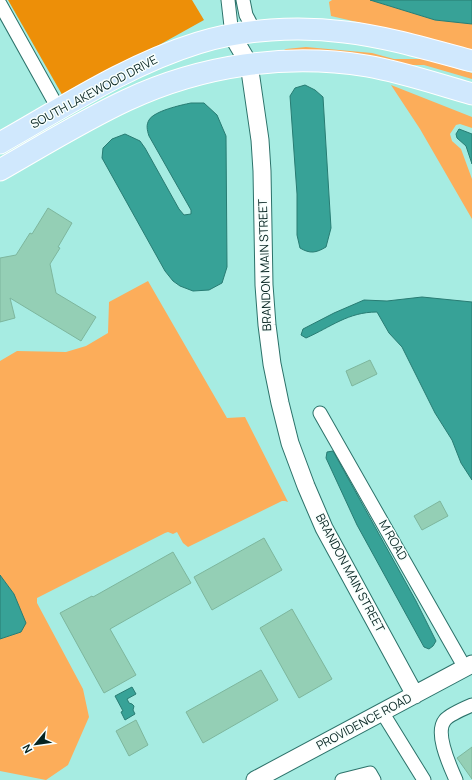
<svg xmlns="http://www.w3.org/2000/svg" width="472" height="780" viewBox="0 0 472 780" font-family="Manrope,sans-serif">
<style>
.green{fill:#fcad5a}
.forest{fill:#ed8f08}
.water{fill:#37a297;stroke:#287c73}
.building{fill:#94cfb5;stroke:#7db69d}
.lines{fill:none;stroke-linecap:round;stroke-linejoin:round}
.minor-casing{stroke:#2c726a;stroke-width:15}
.tertiary-casing{stroke:#2c726a;stroke-width:19}
.primary-casing{stroke:#fff;stroke-width:23}
.minor{stroke:#fff;stroke-width:13}
.tertiary{stroke:#fff;stroke-width:17}
.primary{stroke:#d0e8fd;stroke-width:21}
.labels{text-anchor:middle;stroke-width:3;stroke-linejoin:round;paint-order:stroke}
.street-label{font-size:12px;fill:#052320;stroke:#f8fffd}
</style>
<rect width="100%" height="100%" fill="#a6ece2"/>
<path class="green" d="M 332,0 L 370,0 L 435,20 L 472,24 L 472,50 L 383,28 L 331,16 L 329,2 Z
M 306,47 L 372,53 L 394,59 L 424,59 L 472,73 L 472,79 L 424,65 L 407,65 L 284,52 L 284,50 L 286,49 Z
M 391,85 L 472,117 L 472,128 L 460,124 L 456,125 L 450,134 L 452,141 L 461,149 L 472,179 L 472,219 L 420,129 Z
M 148,281 L 227,418 L 245,417 L 288,502 L 285,501 L 282,501 L 188,547 L 183,543 L 177,532 L 173,534 L 168,532 L 165,533 L 37,598 L 37,603 L 83,689 L 89,717 L 68,765 L 46,780 L 0,771 L 0,639 L 21,632 L 14,594 L 0,575 L 0,361 L 17,351 L 66,352 L 86,346 L 108,333 L 109,302 Z"/>
<path class="forest" d="M 8,0 L 192,0 L 204,20 L 64,98 Z"/>
<path class="water" d="M 370,0 L 472,0 L 472,24 L 435,20 Z
M 305,85 L 315,90 L 323,97 L 331,228 L 326,247 C 316,253 310,254 300,248 L 297,235 L 297,194 L 290,96 L 295,88 Z
M 191,103 L 204,103 L 217,115 L 226,136 L 227,267 L 222,283 L 209,290 L 193,291 L 180,286 L 173,281 L 165,271 L 102,158 L 103,148 L 112,139 L 125,134 L 140,141 L 145,148 L 179,209 L 184,215 L 191,214 L 191,210 L 149,136 C 147,130 146,125 149,120 C 154,111 181,105 191,103 Z
M 459,129 L 472,134 L 472,164 L 466,146 L 457,138 L 456,134 Z
M 422,297 L 472,302 L 472,480 L 461,463 L 452,440 L 435,413 L 402,347 L 389,333 L 377,312 C 348,312 331,327 306,338 L 301,335 L 303,329 L 334,313 L 364,300 L 387,301 Z
M 333,451 L 416,601 L 436,641 L 433,646 L 429,649 L 424,647 L 357,525 L 326,458 L 327,452 Z
M 0,575 L 14,594 L 26,623 L 21,632 L 0,639 Z
M 132,687 L 136,694 L 127,699 L 129,703 L 132,704 L 134,706 L 133,710 L 135,714 L 125,720 L 121,712 L 123,711 L 115,696 Z"/>
<path class="building" d="M 48,208 L 72,223 L 58,247 L 60,248 L 50,264 L 56,293 L 96,317 L 81,341 L 10,298 L 15,318 L 0,322 L 0,258 L 16,255 L 30,233 L 32,234 Z
M 370,360 L 377,374 L 352,386 L 346,371 Z
M 440,501 L 448,516 L 422,530 L 414,516 Z
M 264,538 L 282,570 L 212,610 L 194,577 Z
M 173,552 L 191,583 L 110,629 L 136,675 L 104,693 L 60,613 L 92,596 L 93,597 Z
M 292,609 L 332,679 L 299,698 L 260,628 Z
M 261,670 L 278,700 L 203,743 L 186,712 Z
M 136,720 L 148,745 L 129,756 L 116,731 Z
M 472,747 L 472,779 L 457,758 Z"/>
<g class="lines">
<defs>
<path id="minor" d="M 228,0 L 232,35
M 243,0 L 246,15 L 255,32
M 0,4 L 59,110
M 320,413 L 465,668
M 382,712 L 424,780
M 342,780 L 370,773 L 374,780
M 456,780 C 450,766 434,733 445,720 C 449,715 465,708 472,705"/>
<path id="tertiary" d="M 232,35 L 249,64 L 260,140 L 262,171 L 264,285 L 267,325 L 272,364 L 280,403 L 290,443 L 306,486 L 324,528 L 415,695
M 255,780 L 472,664"/>
<path id="primary" d="M 0,143 C 64,107 127,65 198,43 C 243,29 298,26 345,32 C 388,37 430,50 472,61
M 0,170 C 42,146 84,120 127,100 C 202,65 286,53 367,66 C 402,72 437,84 472,94"/>
</defs>
<use href="#minor" class="minor-casing"/>
<use href="#tertiary" class="tertiary-casing"/>
<use href="#primary" class="primary-casing"/>
<use href="#minor" class="minor"/>
<use href="#tertiary" class="tertiary"/>
<use href="#primary" class="primary"/>
</g>
<g class="labels">
<g class="street-label">
<text transform="translate(94 92) rotate(-28)" y="4">SOUTH LAKEWOOD DRIVE</text>
<text transform="translate(265 265) rotate(-92)" y="4">BRANDON MAIN STREET</text>
<text transform="translate(393 540) rotate(60)" y="4">M ROAD</text>
<text transform="translate(350 573) rotate(62)" y="4">BRANDON MAIN STREET</text>
<text transform="translate(364 722) rotate(-28)" y="4">PROVIDENCE ROAD</text>
</g>
</g>
<g transform="translate(36 744) rotate(241)" stroke="#f8fffd" stroke-width="3" paint-order="stroke">
<path d="M0-3L7 15L0 10L-7 15Z" fill="#052320"/>
<text y="-6" font-size="11" font-weight="bold" text-anchor="middle" fill="#052320">N</text>
</g>
</svg>
